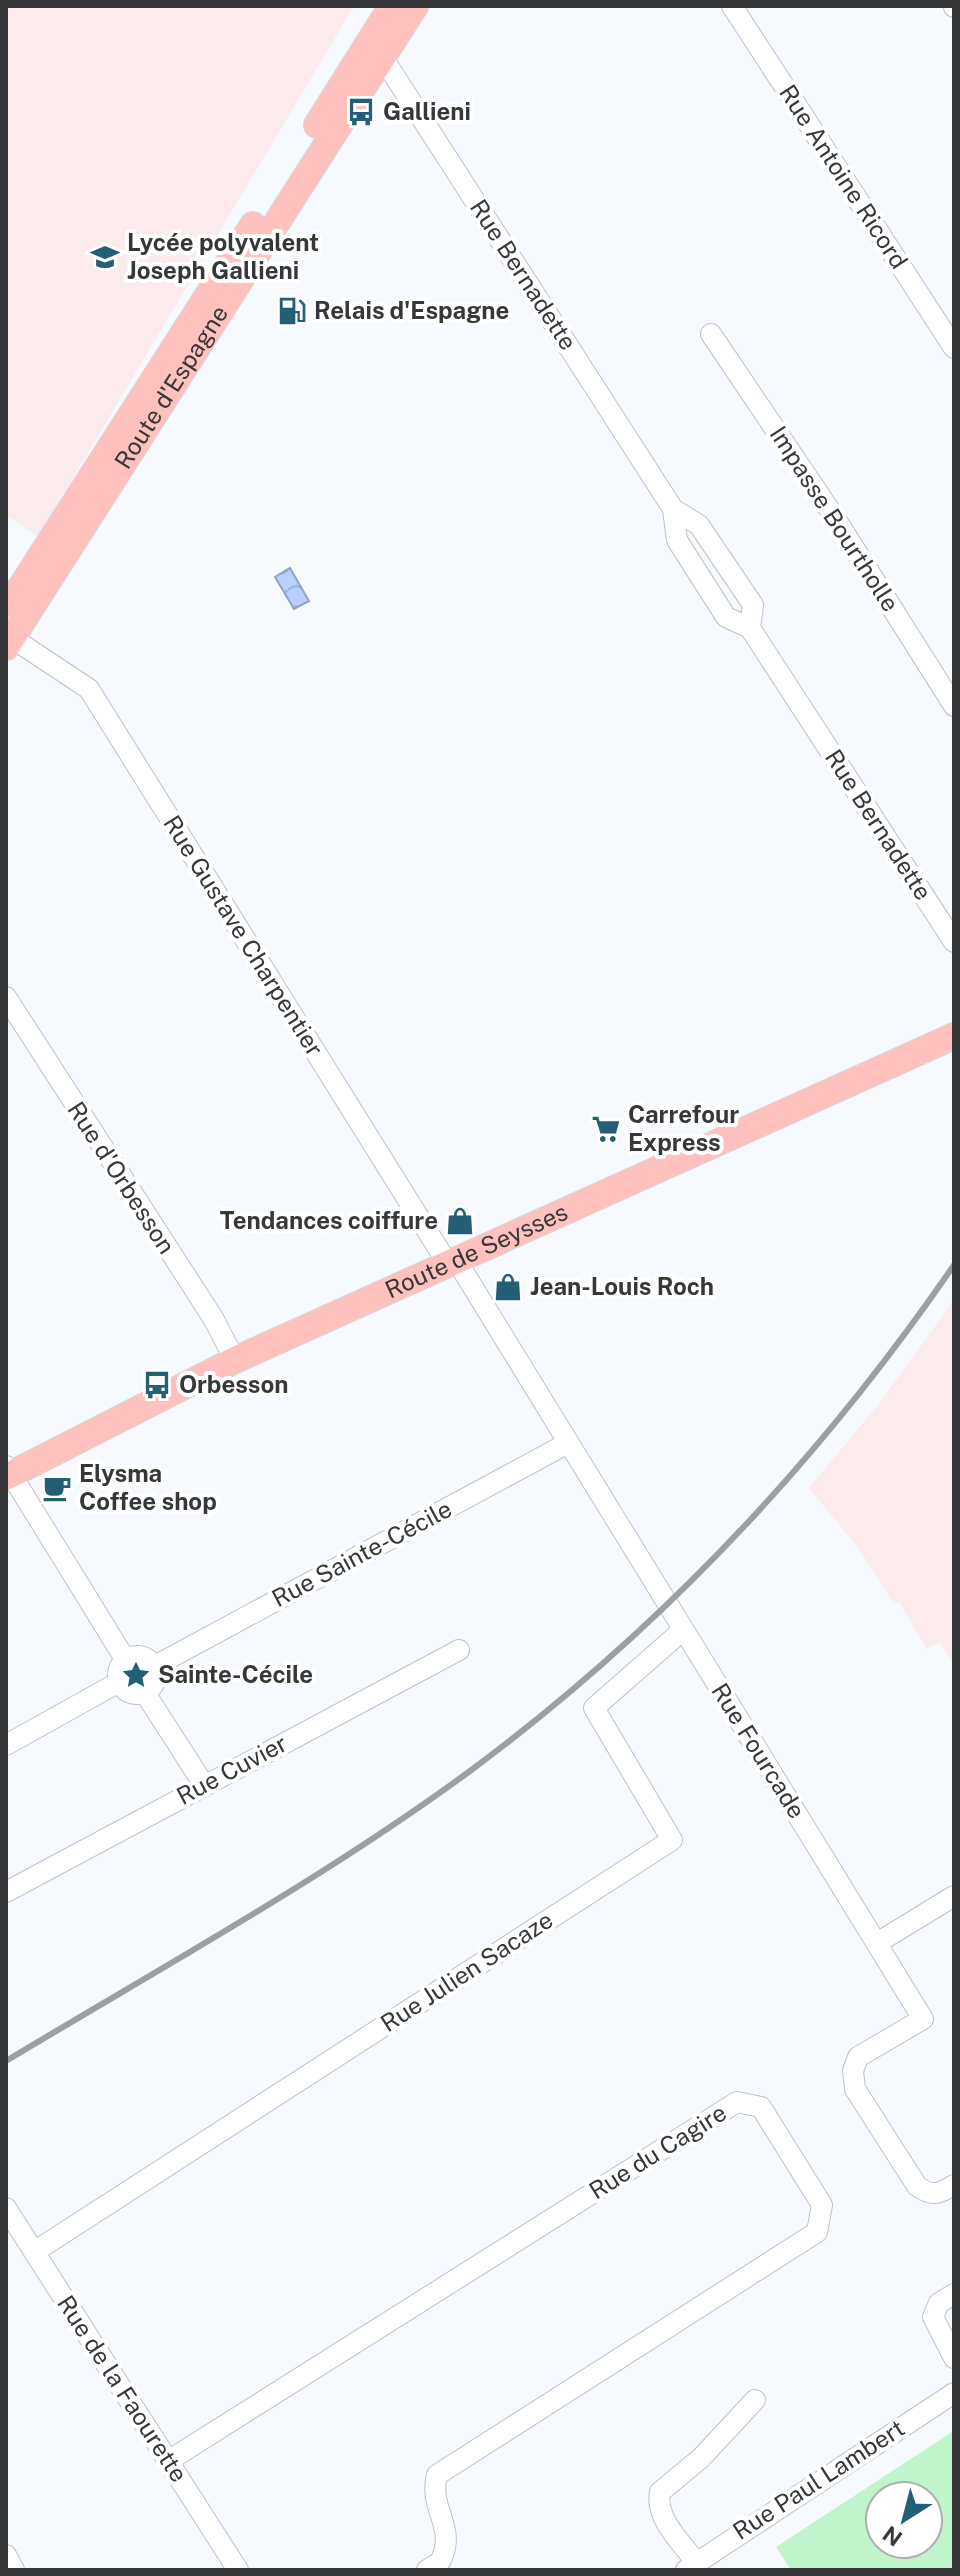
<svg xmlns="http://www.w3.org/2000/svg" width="960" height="2576" viewBox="0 0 960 2576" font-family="'Public Sans',sans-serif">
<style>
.education{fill:#fcebed}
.garden{fill:#bff4cc;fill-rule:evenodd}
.water{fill:url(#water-waves);stroke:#91a2c3;stroke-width:2}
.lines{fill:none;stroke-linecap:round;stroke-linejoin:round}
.minor-casing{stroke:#bec2c6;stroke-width:22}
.major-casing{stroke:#d7d7d7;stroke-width:28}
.minor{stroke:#fff;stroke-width:20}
.major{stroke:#ffc1be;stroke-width:26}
.rail{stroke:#9da0a3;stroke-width:6}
.labels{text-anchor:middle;stroke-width:8;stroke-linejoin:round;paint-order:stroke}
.poi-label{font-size:24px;font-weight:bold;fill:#353738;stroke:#fff;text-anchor:start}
.street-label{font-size:24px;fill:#353738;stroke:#fff}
</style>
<defs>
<pattern id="water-waves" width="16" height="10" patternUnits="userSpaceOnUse" patternTransform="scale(2)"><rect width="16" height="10" fill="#b9d0ff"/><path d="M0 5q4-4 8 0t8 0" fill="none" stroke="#a0b3db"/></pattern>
</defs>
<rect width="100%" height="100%" fill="#f6fafe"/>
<path class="education" d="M 6,6 L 354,6 L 38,537 L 6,515 Z
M 954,1300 L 954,1663 L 953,1664 L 940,1642 L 927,1649 L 899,1602 L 894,1604 L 859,1549 L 809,1488 L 881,1401 Z"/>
<path class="garden" d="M 952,2432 L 954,2570 L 791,2570 L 776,2547 ZM 880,2496 L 928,2496 L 928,2544 L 880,2544 Z"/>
<path class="water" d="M 290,568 L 309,601 L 294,609 L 275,577 Z"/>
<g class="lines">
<defs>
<path id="minor" d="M 732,6 L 954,348
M 954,6 L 954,7
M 371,51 L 383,58 L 673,509 L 699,525 L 753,605 L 750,628
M 711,334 L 837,521 L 954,706
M 673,509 L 677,540 L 726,617 L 750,628 L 954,942
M 12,638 L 89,689 L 446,1261
M 6,997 L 213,1318 L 235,1360
M 455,1258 L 923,2019 L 858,2057 L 853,2071 L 855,2089 L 917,2186 C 932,2197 939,2194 954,2185
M 6,1466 L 125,1659
M118 1675a19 19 0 1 1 38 0a19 19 0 1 1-38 0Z
M 155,1666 L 568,1443
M 145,1693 L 204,1785
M 6,1745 L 119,1682
M 6,1892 L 459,1650
M 877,1943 L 954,1896
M 6,2208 L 238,2570
M 34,2252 L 672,1840 L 594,1708 L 683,1630
M 954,2294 L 939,2303 L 933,2317 L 954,2358
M 168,2461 L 737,2102 L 761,2107 L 822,2205 L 817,2232 L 437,2475 C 428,2510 458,2527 440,2562 L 427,2570
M 6,2555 L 14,2570
M 697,2563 C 681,2542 655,2519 660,2492 L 701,2458 L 755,2400
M 686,2570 L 954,2393"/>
<g id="major">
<path d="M 317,125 L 392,6"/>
<path d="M 6,603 L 21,587 L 253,225"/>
<path id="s1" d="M 6,647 L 415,6"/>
<path id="s2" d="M 6,1477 L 235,1360 L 954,1036"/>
</g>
</defs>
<use href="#minor" class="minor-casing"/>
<use href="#major" class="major-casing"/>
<use href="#minor" class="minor"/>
<use href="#major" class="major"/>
<path class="rail" d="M 6,2061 C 162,1967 323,1879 470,1771 C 660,1630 820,1460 954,1265"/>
</g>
<defs>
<symbol id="bus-bare" viewBox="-9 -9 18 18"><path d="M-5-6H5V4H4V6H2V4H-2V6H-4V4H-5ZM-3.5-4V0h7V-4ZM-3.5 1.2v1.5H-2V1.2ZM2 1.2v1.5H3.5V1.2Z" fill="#235f77" stroke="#fff" stroke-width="2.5" paint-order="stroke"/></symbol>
<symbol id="school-bare" viewBox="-9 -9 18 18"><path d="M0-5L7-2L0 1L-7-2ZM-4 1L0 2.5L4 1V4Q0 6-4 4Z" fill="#235f77" stroke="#fff" stroke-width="2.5" paint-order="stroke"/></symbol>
<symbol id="fuel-bare" viewBox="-9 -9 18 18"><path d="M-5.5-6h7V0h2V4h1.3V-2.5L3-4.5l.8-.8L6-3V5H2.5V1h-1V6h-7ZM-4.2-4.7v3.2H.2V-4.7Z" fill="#235f77" stroke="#fff" stroke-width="2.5" paint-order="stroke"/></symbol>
<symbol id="supermarket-bare" viewBox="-9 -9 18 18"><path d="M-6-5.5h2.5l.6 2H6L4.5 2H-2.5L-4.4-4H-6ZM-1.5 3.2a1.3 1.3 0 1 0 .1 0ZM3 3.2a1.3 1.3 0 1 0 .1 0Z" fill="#235f77" stroke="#fff" stroke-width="2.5" paint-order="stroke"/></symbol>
<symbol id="shop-bare" viewBox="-9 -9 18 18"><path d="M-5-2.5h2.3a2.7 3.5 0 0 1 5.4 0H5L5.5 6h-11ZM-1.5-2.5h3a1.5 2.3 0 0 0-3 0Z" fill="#235f77" stroke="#fff" stroke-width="2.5" paint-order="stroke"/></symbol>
<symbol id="cafe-bare" viewBox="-9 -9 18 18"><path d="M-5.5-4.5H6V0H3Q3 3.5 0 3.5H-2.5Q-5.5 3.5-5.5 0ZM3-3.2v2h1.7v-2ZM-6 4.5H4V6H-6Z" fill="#235f77" stroke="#fff" stroke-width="2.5" paint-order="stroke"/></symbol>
<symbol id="sight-bare" viewBox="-9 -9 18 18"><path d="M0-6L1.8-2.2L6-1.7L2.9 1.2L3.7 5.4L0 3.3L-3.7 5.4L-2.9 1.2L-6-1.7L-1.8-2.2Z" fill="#235f77" stroke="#fff" stroke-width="2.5" paint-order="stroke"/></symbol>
</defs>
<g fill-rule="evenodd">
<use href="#bus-bare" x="341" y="92" width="40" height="40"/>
<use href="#school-bare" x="85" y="237" width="40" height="40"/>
<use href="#fuel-bare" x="272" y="291" width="40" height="40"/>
<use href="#supermarket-bare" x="586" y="1109" width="40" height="40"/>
<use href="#shop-bare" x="440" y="1201" width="40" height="40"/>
<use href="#shop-bare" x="488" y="1267" width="40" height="40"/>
<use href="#bus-bare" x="137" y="1365" width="40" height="40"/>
<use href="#cafe-bare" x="37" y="1468" width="40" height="40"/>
<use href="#sight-bare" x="116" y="1655" width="40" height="40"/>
</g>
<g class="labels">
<g class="poi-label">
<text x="383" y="120">Gallieni</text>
<text x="127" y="251">Lycée polyvalent<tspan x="127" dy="28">Joseph Gallieni</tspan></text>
<text x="314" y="319">Relais d'Espagne</text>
<text x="628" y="1123">Carrefour<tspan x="628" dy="28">Express</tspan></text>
<text x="438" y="1229" text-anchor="end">Tendances coiffure</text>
<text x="530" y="1295">Jean-Louis Roch</text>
<text x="179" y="1393">Orbesson</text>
<text x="79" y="1482">Elysma<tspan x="79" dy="28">Coffee shop</tspan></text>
<text x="158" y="1683">Sainte-Cécile</text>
</g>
<g class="street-label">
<text transform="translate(843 177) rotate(57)" y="8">Rue Antoine Ricord</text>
<text transform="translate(523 275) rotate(57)" y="8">Rue Bernadette</text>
<text dy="8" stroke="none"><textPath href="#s1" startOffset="308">Route d'Espagne</textPath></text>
<text transform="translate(834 519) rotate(57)" y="8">Impasse Bourtholle</text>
<text transform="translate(878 825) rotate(57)" y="8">Rue Bernadette</text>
<text transform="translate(243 936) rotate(58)" y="8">Rue Gustave Charpentier</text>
<text transform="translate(121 1178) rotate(57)" y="8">Rue d'Orbesson</text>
<text dy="8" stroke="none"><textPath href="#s2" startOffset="522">Route de Seysses</textPath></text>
<text transform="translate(362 1554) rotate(-28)" y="8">Rue Sainte-Cécile</text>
<text transform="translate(758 1751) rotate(58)" y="8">Rue Fourcade</text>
<text transform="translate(232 1770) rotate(-28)" y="8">Rue Cuvier</text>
<text transform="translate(467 1972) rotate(-33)" y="8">Rue Julien Sacaze</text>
<text transform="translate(658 2152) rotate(-32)" y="8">Rue du Cagire</text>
<text transform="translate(122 2389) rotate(57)" y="8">Rue de la Faourette</text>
<text transform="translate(819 2480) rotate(-33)" y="8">Rue Paul Lambert</text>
</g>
</g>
<rect width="960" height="2576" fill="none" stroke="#353738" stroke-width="16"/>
<g transform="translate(904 2520) rotate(216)"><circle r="38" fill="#ffffff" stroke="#aeafaf" stroke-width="2"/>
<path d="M0-6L14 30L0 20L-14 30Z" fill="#235f77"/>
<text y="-12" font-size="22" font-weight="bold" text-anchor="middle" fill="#353738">N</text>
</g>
</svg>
